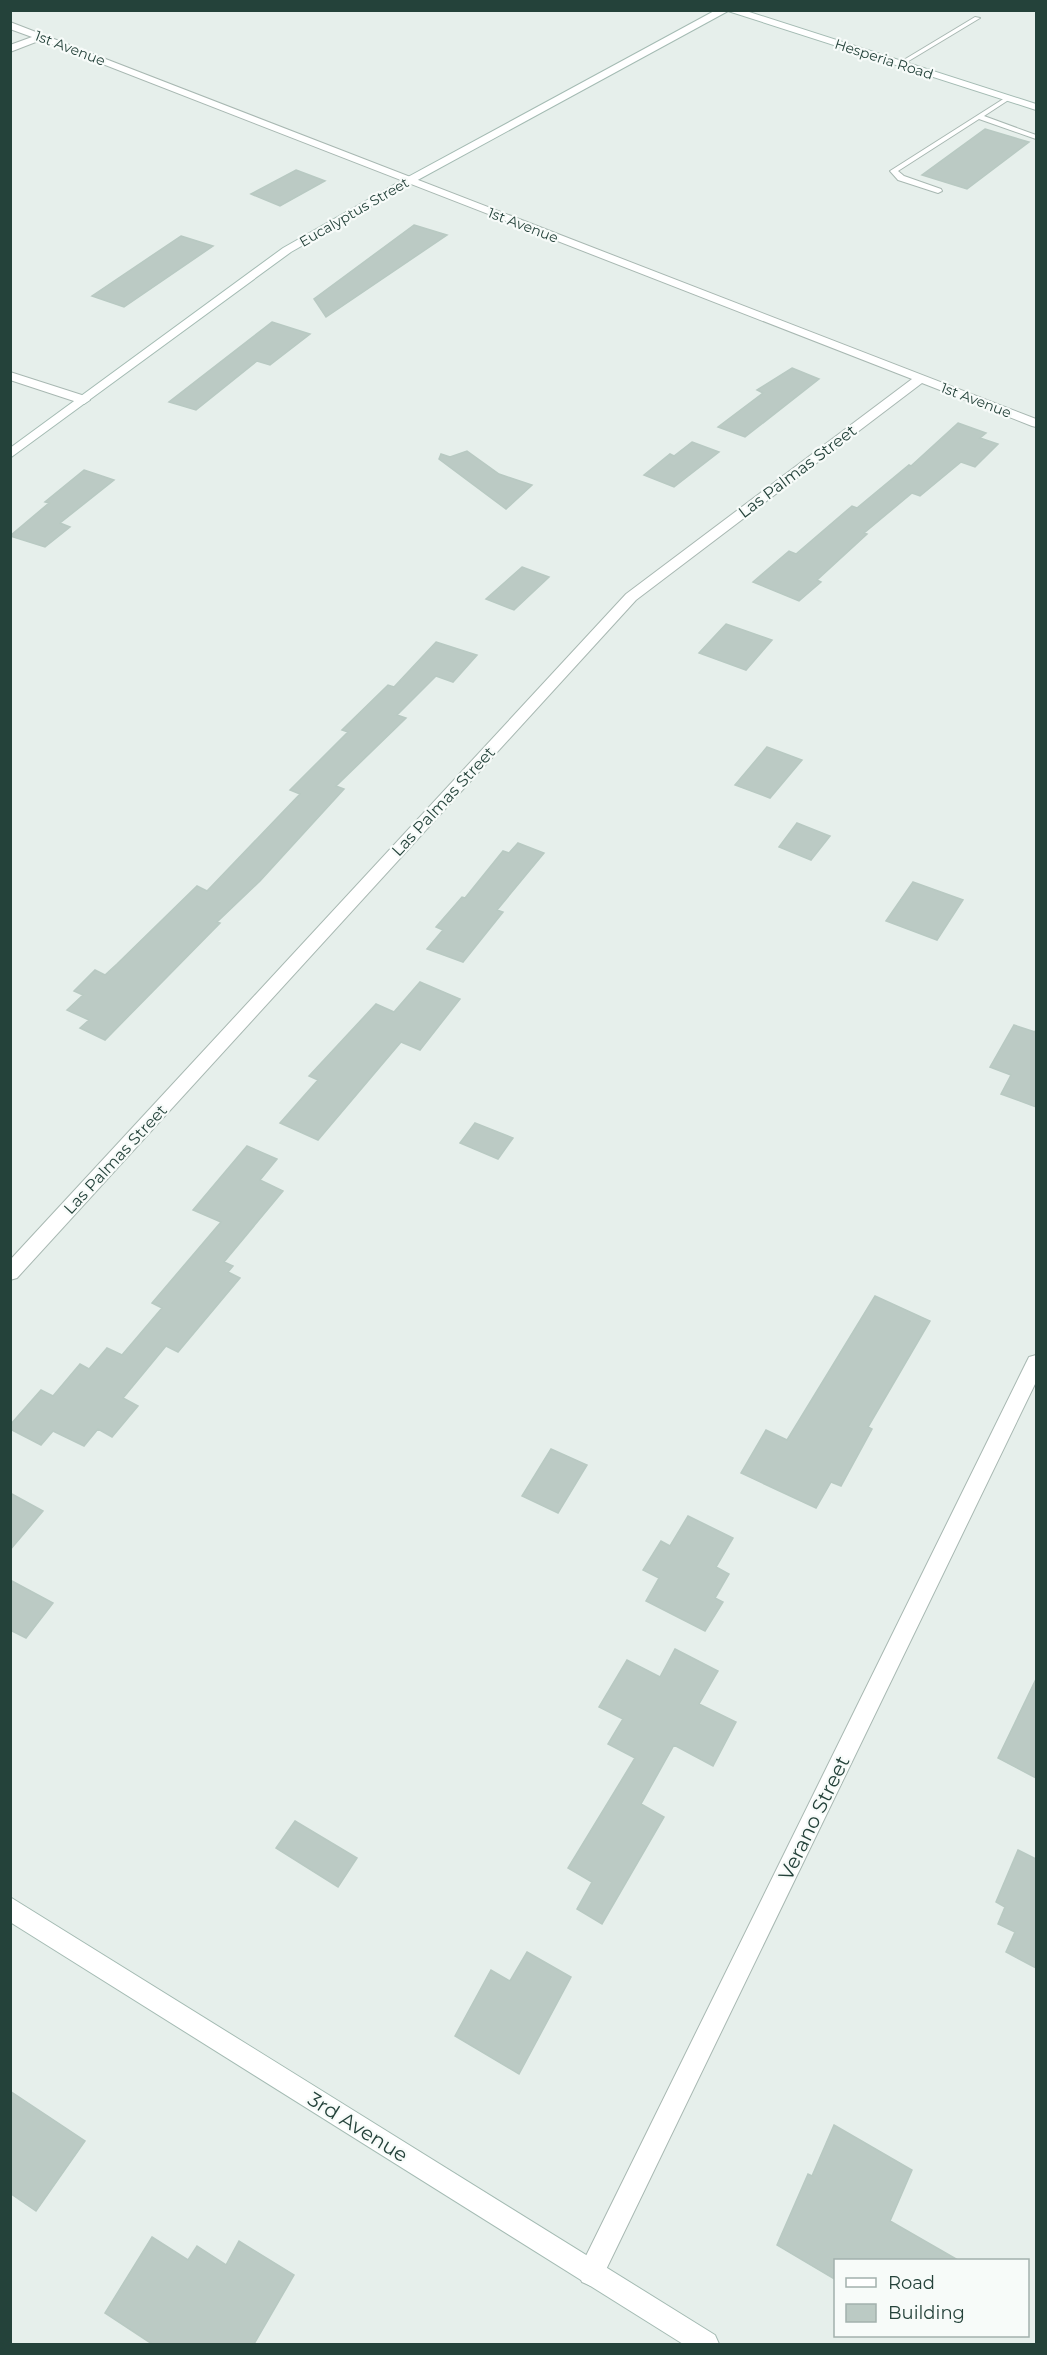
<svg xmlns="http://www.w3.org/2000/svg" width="1047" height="2355" viewBox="0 0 1047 2355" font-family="Montserrat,sans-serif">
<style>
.building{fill:#bbcac4;stroke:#b8c9c2;stroke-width:1.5}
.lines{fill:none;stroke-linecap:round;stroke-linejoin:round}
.lane-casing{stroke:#a8b8b2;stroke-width:2}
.street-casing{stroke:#a8b8b2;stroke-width:2}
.secondary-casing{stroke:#a4bbb3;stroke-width:2}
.lane{fill:#fff;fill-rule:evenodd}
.street{fill:#fff;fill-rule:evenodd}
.secondary{fill:#fff;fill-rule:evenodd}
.labels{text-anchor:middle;stroke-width:4.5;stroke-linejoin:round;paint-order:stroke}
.far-street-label{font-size:14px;fill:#24423a;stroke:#f7fbf9}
.street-label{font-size:16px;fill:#24423a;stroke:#f7fbf9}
.near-street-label{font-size:20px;fill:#24423a;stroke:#f7fbf9}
</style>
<rect width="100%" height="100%" fill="#e6efeb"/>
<path class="building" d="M 985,129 L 1029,142 L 967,189 L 922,175 Z
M 296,170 L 325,181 L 280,206 L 251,194 Z
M 414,225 L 447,235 L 326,317 L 314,299 Z
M 181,236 L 213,246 L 124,307 L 92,296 Z
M 272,322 L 310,334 L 270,365 L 257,361 L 196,410 L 169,402 Z
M 792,368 L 819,379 L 745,437 L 718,427 L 763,393 L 757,390 Z
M 958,423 L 986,433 L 980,438 L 998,444 L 975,467 L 961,462 L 920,496 L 912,493 L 864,533 L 867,534 L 817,580 L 821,582 L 799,601 L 753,582 L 789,551 L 796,554 L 852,506 L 857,508 L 909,465 L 911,466 Z
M 692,442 L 719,452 L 674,487 L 644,475 L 670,454 L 674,456 Z
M 467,451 L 499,474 L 532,485 L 506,509 L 439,459 L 441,454 L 450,457 Z
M 84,470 L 114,480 L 60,523 L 70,527 L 45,547 L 10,536 L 49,503 L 45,502 Z
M 522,567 L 549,577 L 514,610 L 486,599 Z
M 726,624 L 772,640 L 746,670 L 699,653 Z
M 436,642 L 477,655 L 453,682 L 436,676 L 397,715 L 406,718 L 336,786 L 344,789 L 260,881 L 217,922 L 220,923 L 105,1040 L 80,1028 L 89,1020 L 67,1010 L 83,995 L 74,991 L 95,970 L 105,975 L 117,964 L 197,886 L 207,891 L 300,794 L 290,790 L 348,732 L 342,730 L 388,685 L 394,687 Z
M 767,747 L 802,760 L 770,798 L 735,785 Z
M 797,823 L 830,836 L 811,860 L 779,847 Z
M 518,843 L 544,853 L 497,910 L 503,912 L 463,962 L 427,949 L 443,930 L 436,927 L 462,897 L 465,898 L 503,851 L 509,853 Z
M 913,882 L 963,900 L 937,940 L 886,921 Z
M 420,982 L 460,999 L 420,1050 L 401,1042 L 318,1140 L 280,1123 L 318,1080 L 309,1076 L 376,1004 L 394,1012 Z
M 1014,1025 L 1035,1032 L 1036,1029 L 1036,1107 L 1001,1094 L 1011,1075 L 990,1067 Z
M 475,1123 L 513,1138 L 498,1159 L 460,1143 Z
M 247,1146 L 277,1159 L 260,1180 L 283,1191 L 224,1262 L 233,1266 L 228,1272 L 240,1278 L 178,1352 L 166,1346 L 123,1398 L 138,1406 L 112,1437 L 98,1429 L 84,1446 L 53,1431 L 41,1445 L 10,1429 L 10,1425 L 41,1390 L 53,1396 L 80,1364 L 89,1369 L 107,1348 L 122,1355 L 162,1308 L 152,1303 L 221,1222 L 193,1210 Z
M 875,1296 L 930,1321 L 868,1427 L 872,1429 L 841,1486 L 831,1482 L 816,1508 L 741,1473 L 766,1430 L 787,1440 Z
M 551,1449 L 587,1465 L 558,1513 L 522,1496 Z
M 10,1493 L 43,1511 L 10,1550 Z
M 688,1516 L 733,1538 L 716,1567 L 729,1574 L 715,1598 L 723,1602 L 705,1631 L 646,1601 L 659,1578 L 643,1570 L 661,1541 L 670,1546 Z
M 10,1580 L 53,1603 L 26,1638 L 10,1630 Z
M 675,1649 L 718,1671 L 699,1704 L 736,1722 L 713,1766 L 674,1745 L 641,1804 L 664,1817 L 602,1924 L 577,1909 L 592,1882 L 568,1868 L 635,1758 L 608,1744 L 623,1719 L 599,1707 L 627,1660 L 660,1677 Z
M 1036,1679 L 1036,1778 L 998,1758 Z
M 295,1821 L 357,1858 L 338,1887 L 276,1848 Z
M 1018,1850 L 1036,1859 L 1036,1968 L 1006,1952 L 1015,1932 L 998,1924 L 1005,1907 L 996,1902 Z
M 527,1952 L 571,1977 L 519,2074 L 455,2036 L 491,1970 L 510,1981 Z
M 10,2091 L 85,2141 L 36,2211 L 10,2193 Z
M 834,2125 L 912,2170 L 890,2221 L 958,2260 L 836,2260 L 836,2280 L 777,2245 L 808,2174 L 812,2176 Z
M 152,2237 L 188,2260 L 197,2246 L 226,2265 L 239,2241 L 294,2275 L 254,2344 L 152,2344 L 105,2313 Z"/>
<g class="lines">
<defs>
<path id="lane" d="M 975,17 L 980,18 L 902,65 L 897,64 Z
M 1008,96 L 1010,97 L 1010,99 L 984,116 L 1036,135 L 1036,139 L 979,119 L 898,171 L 904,176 L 941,189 L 942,191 L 938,193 L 898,180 L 890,171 Z"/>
<path id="street" d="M 10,22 L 1036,419 L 1036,427 L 1032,426 L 922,383 L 636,600 L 17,1278 L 10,1280 L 10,1260 L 626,594 L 912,379 L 41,40 L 10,52 L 10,45 L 32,37 L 10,29 Z
M 10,372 L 88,397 L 90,400 L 84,404 L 80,403 L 10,380 Z
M 1036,1355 L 1036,1382 L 600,2282 L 591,2286 L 582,2282 L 578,2273 L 582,2264 L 1026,1363 L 1029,1357 Z"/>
<path id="secondary" d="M 716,10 L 743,10 L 1036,104 L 1036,110 L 728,11 L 414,182 L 291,252 L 10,458 L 10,448 L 283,248 L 406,178 Z
M 10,1897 L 715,2335 L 719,2344 L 683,2344 L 10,1922 Z"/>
</defs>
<use href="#lane" class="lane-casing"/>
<use href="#street" class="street-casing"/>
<use href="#secondary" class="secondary-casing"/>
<use href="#lane" class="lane"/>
<use href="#street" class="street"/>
<use href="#secondary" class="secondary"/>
</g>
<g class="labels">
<g class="far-street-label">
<text transform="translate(70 48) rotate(21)" y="5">1st Avenue</text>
<text transform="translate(884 59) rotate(18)" y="5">Hesperia Road</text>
<text transform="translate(354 212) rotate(-30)" y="5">Eucalyptus Street</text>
<text transform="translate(523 225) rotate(21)" y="5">1st Avenue</text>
<text transform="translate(976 400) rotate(21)" y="5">1st Avenue</text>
</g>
<g class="street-label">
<text transform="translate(797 471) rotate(-37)" y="6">Las Palmas Street</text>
<text transform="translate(443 801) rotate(-47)" y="6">Las Palmas Street</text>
<text transform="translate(115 1159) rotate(-47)" y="6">Las Palmas Street</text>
</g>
<g class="near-street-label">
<text transform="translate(814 1818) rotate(-64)" y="7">Verano Street</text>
<text transform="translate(358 2127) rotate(32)" y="7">3rd Avenue</text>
</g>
</g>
<rect width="1047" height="2355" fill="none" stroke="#24423a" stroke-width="24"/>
<rect x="834" y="2259" width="195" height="78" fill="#f7fbf9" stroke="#a3b1ad" stroke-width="1.5"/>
<rect x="846" y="2278" width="30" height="9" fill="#ffffff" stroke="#a3b1ad" stroke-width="1.5"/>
<text x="888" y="2289" font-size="18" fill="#24423a">Road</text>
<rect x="846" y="2304" width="30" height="18" fill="#bbcac4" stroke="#a3b1ad" stroke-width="1.5"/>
<text x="888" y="2319" font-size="18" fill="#24423a">Building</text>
</svg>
